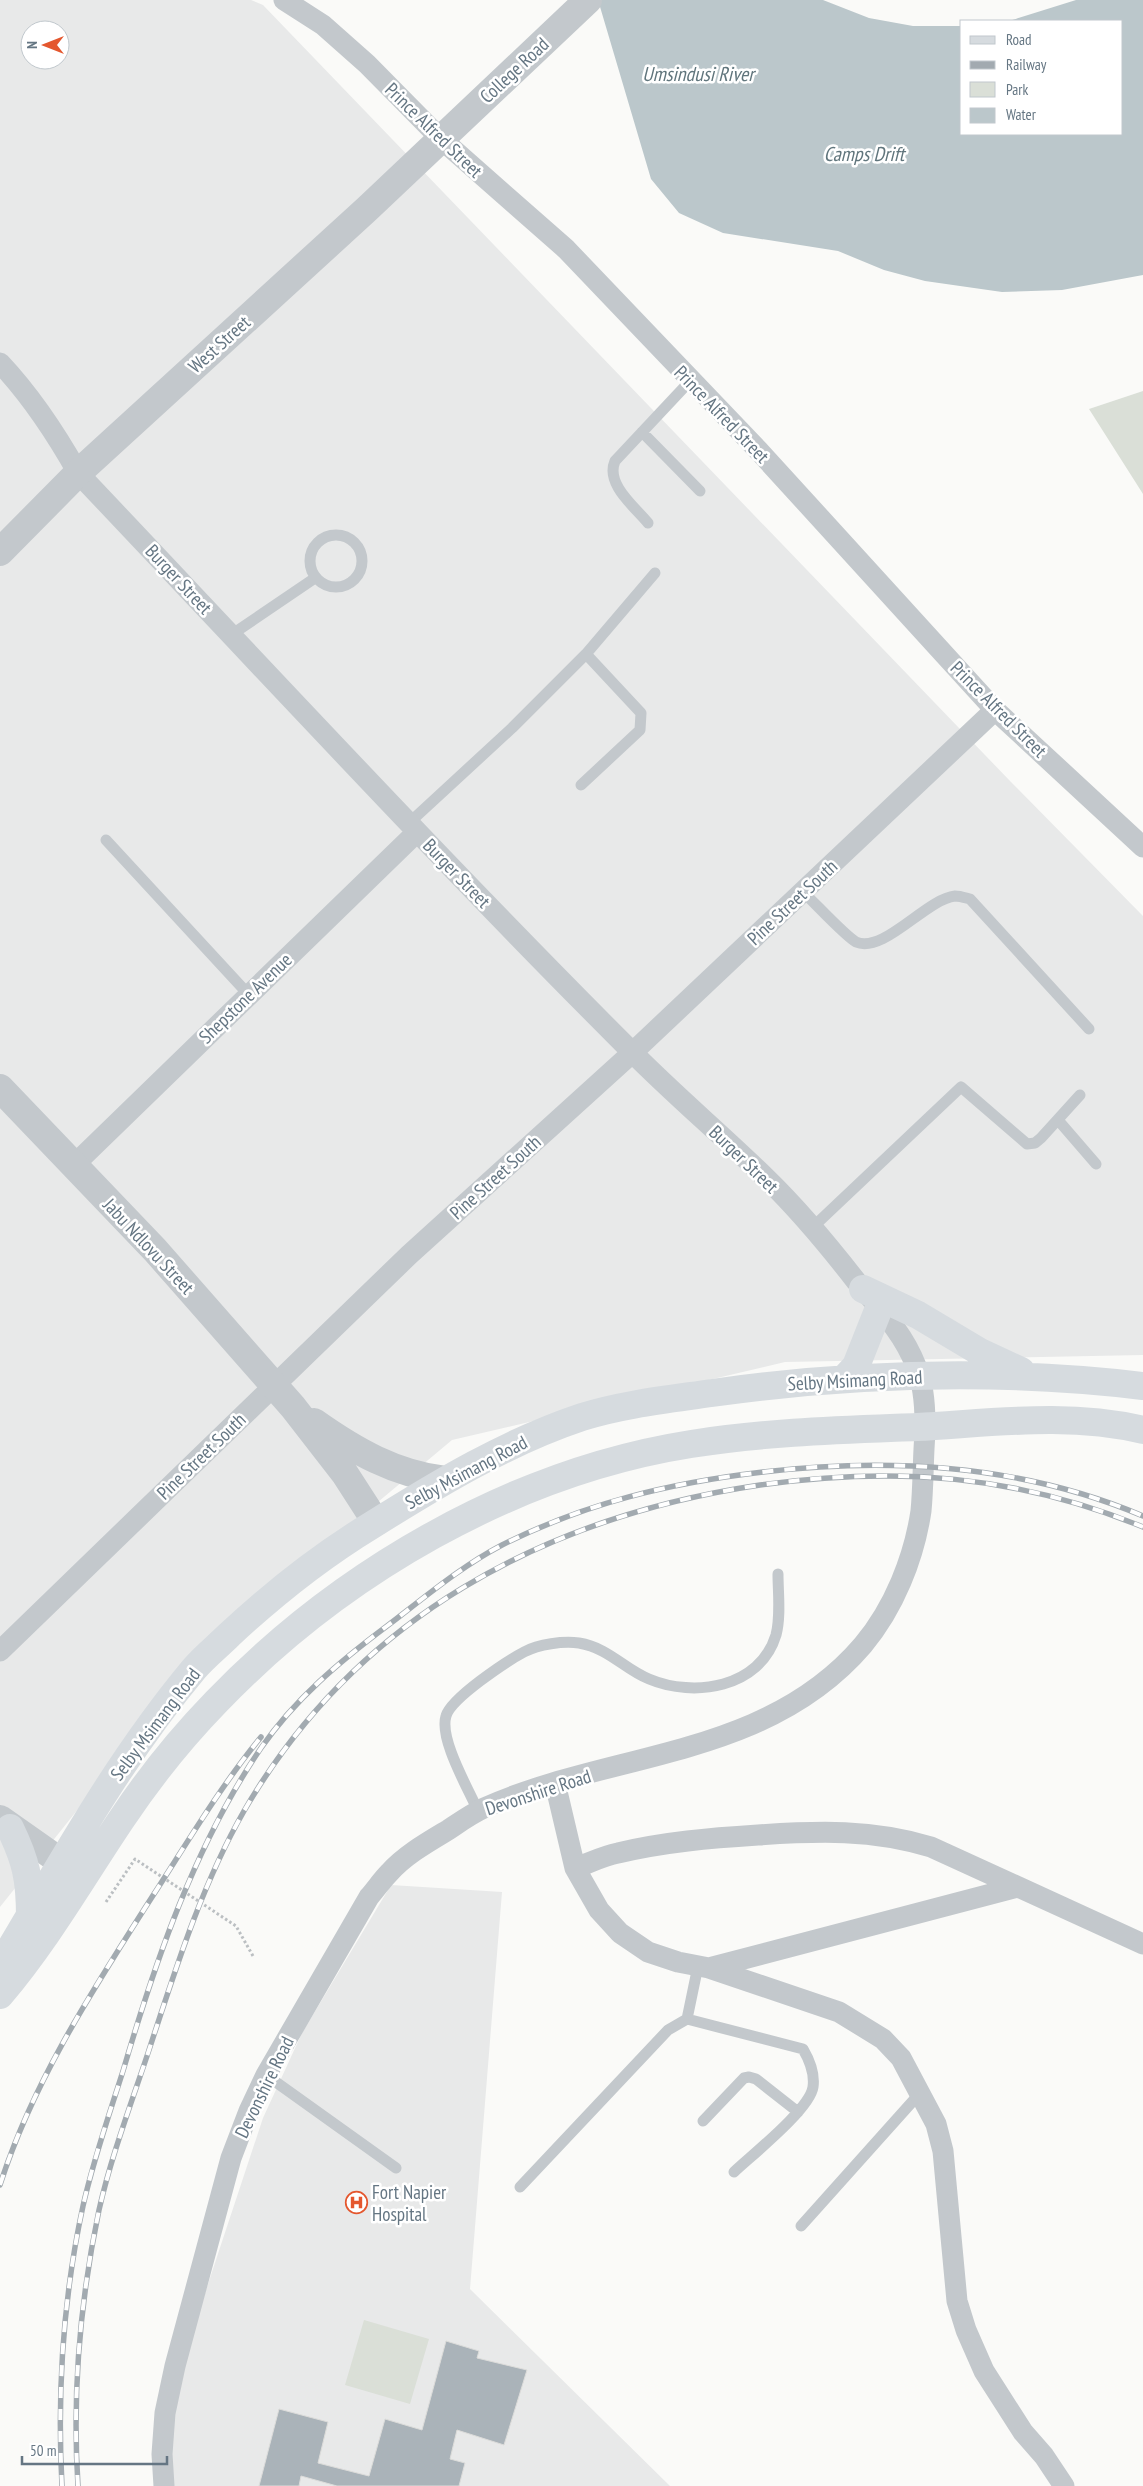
<svg xmlns="http://www.w3.org/2000/svg" width="1143" height="2486" viewBox="0 0 1143 2486" font-family="'PT Sans Narrow',sans-serif">
<style>
.built{fill:#e8e9e9;fill-rule:evenodd}
.green{fill:#dadfd7}
.water{fill:#bbc7cb}
.building{fill:#aab3b9;stroke:#dcdcda}
.lines{fill:none;stroke-linecap:round;stroke-linejoin:round}
.path{stroke:#bbbfc2;stroke-width:3;stroke-dasharray:2.5 2.5;stroke-linecap:butt}
.service{stroke:#c3c8cc;stroke-width:11}
.minor{stroke:#c3c8cc;stroke-width:21}
.tertiary{stroke:#c3c8cc;stroke-width:28}
.secondary{stroke:#d6dbdf;stroke-width:28}
.rail-casing{stroke:#a2aab0;stroke-width:5.5}
.rail{stroke:#fff;stroke-width:4;stroke-dasharray:11;stroke-linecap:butt}
.labels{text-anchor:middle;stroke-width:5;stroke-linejoin:round;paint-order:stroke}
.street-label{font-size:19px;fill:#657683;stroke:#fff}
.poi-label{font-size:19px;fill:#657683;stroke:#fff;text-anchor:start}
.water-label{font-size:20px;font-style:italic;fill:#60757c;stroke:#fff}
</style>
<rect width="100%" height="100%" fill="#fafaf8"/>
<path class="built" d="M 0,0 L 251,0 L 263,5 L 1011,782 L 1143,916 L 1143,1355 L 785,1362 L 452,1440 L 212,1641 L 0,1907 ZM 30,30 L 60,30 L 60,60 L 30,60 Z
M 391,1885 L 502,1892 L 470,2289 L 670,2486 L 169,2486 L 170,2414 L 206,2290 L 263,2118 L 302,2033 Z"/>
<path class="green" d="M 1143,391 L 1143,494 L 1089,409 Z
M 364,2320 L 429,2339 L 410,2404 L 345,2385 Z"/>
<path class="water" d="M 598,0 L 823,0 L 869,18 L 913,26 L 962,26 L 962,134 L 1122,134 L 1122,21 L 1009,21 L 1076,0 L 1143,0 L 1143,275 L 1062,290 L 1002,292 L 925,281 L 884,270 L 838,251 L 723,233 L 679,213 L 651,179 Z"/>
<path class="building" d="M 446,2341 L 479,2351 L 477,2358 L 527,2370 L 504,2445 L 457,2430 L 450,2459 L 465,2463 L 459,2486 L 337,2486 L 301,2476 L 299,2486 L 259,2486 L 279,2409 L 328,2422 L 318,2463 L 369,2476 L 385,2419 L 422,2430 Z"/>
<g class="lines">
<path class="path" d="M 106,1902 L 135,1859 L 236,1926 L 253,1956"/>
<path class="service" d="M 642,432 L 700,491
M 648,523 C 635,507 605,484 615,461 L 690,381
M310 561a26 26 0 1 1 52 0a26 26 0 1 1-52 0Z
M 231,635 L 315,578
M 581,785 L 640,730 L 641,713 L 586,654
M 409,823 L 512,728 L 586,654 L 655,573
M 106,840 L 249,995
M 803,892 C 814,902 845,936 856,942 C 884,954 926,899 955,896 C 960,896 966,898 970,899 L 1089,1029
M 1058,1120 L 1096,1164
M 813,1227 L 961,1087 L 1027,1144 L 1035,1143 L 1041,1138 L 1080,1095
M 478,1811 C 468,1788 439,1739 446,1716 C 451,1698 507,1661 524,1652 C 539,1644 563,1641 579,1643 C 609,1648 624,1669 649,1679 C 694,1698 760,1688 776,1635 C 781,1616 778,1593 778,1574
M 687,2019 L 698,1966
M 266,2075 L 396,2168
M 703,2121 L 744,2078 L 749,2077 L 756,2079 L 798,2112
M 520,2187 L 668,2030 L 687,2019 L 803,2049 C 810,2061 815,2073 813,2087 C 810,2109 752,2155 734,2172
M 801,2226 L 921,2092"/>
<path class="minor" d="M 284,0 L 323,25 L 367,64 L 440,138 L 566,249 L 759,451 L 995,710 L 1143,847
M 0,363 C 32,397 55,432 78,473 C 261,666 441,861 629,1049 C 673,1094 721,1134 766,1178 C 799,1210 828,1245 856,1281 C 879,1308 903,1332 916,1366 C 926,1390 926,1422 924,1449 C 923,1469 923,1491 921,1511 C 914,1558 894,1608 863,1645 C 766,1759 611,1751 484,1808 C 471,1814 460,1822 448,1830 C 428,1842 405,1855 389,1873 C 382,1880 376,1889 369,1897 L 266,2075 L 249,2111 L 231,2158 L 175,2366 L 165,2413 L 162,2454 L 164,2486
M 74,1165 L 417,832
M 0,1651 L 409,1255 L 632,1053 L 995,710
M 555,1783 L 575,1868 L 599,1910 L 620,1933 L 648,1952 L 678,1962 L 709,1968 L 839,2012 L 883,2039 L 901,2058 L 936,2124 L 943,2151 L 957,2301 L 966,2330 L 984,2371 L 1023,2432 L 1044,2456 L 1064,2486
M 575,1868 C 589,1863 603,1856 618,1853 C 664,1842 711,1838 758,1835 C 818,1831 872,1829 931,1847 L 1143,1944
M 709,1968 L 1018,1887"/>
<path class="tertiary" d="M 0,552 L 78,473 L 367,209 L 588,0
M 0,1088 L 155,1250 L 293,1407 L 345,1474 L 376,1522
M 314,1422 C 355,1451 395,1474 445,1480
M 0,1819 L 81,1876"/>
<path class="secondary" d="M 863,1289 L 918,1315 L 980,1352 L 1021,1371
M 844,1379 L 856,1366 L 879,1308
M 10,1828 C 26,1861 30,1879 30,1917
M 0,1966 C 61,1864 118,1760 194,1669 C 204,1657 218,1646 229,1635 C 273,1594 321,1556 372,1525 C 439,1483 507,1442 582,1417 C 623,1404 671,1399 712,1393 C 855,1373 1000,1369 1143,1386
M 0,1995 C 46,1941 82,1878 121,1820 C 149,1778 181,1738 216,1702 C 340,1573 513,1472 691,1444 C 766,1432 842,1430 917,1427 C 992,1423 1069,1412 1143,1430"/>
<defs>
<path id="rail" d="M 0,2185 C 33,2081 94,1988 152,1897 C 187,1843 220,1787 261,1737
M 62,2486 C 57,2392 63,2298 83,2206 C 93,2161 109,2115 123,2071 C 156,1959 195,1845 261,1748 C 295,1699 339,1662 387,1626 C 424,1598 460,1567 502,1545 C 586,1503 669,1483 763,1472 C 892,1457 1023,1465 1143,1516
M 78,2486 C 72,2393 80,2301 99,2210 C 111,2157 131,2104 148,2053 C 175,1971 201,1886 244,1811 C 356,1618 544,1517 760,1485 C 896,1466 1016,1475 1143,1527"/>
</defs>
<use href="#rail" class="rail-casing"/>
<use href="#rail" class="rail"/>
</g>
<defs>
<symbol id="hospital-ring" viewBox="-11 -11 22 22"><circle r="9.5" fill="#fff" stroke="#e4572e" stroke-width="1.5"/><path d="M-5-5h3v3.5h4V-5h3V5h-3V1.5h-4V5h-3Z" fill="#e4572e"/></symbol>
</defs>
<g fill-rule="evenodd">
<use href="#hospital-ring" x="344" y="2190" width="25" height="25"/>
</g>
<g class="labels">
<g class="street-label">
<text transform="translate(514 70) rotate(-43)" y="7">College Road</text>
<text transform="translate(434 130) rotate(44)" y="7">Prince Alfred Street</text>
<text transform="translate(219 344) rotate(-42)" y="7">West Street</text>
<text transform="translate(722 414) rotate(46)" y="7">Prince Alfred Street</text>
<text transform="translate(179 579) rotate(47)" y="7">Burger Street</text>
<text transform="translate(999 709) rotate(45)" y="7">Prince Alfred Street</text>
<text transform="translate(457 873) rotate(46)" y="7">Burger Street</text>
<text transform="translate(792 902) rotate(-43)" y="7">Pine Street South</text>
<text transform="translate(245 998) rotate(-44)" y="7">Shepstone Avenue</text>
<text transform="translate(744 1159) rotate(44)" y="7">Burger Street</text>
<text transform="translate(495 1177) rotate(-42)" y="7">Pine Street South</text>
<text transform="translate(149 1246) rotate(47)" y="7">Jabu Ndlovu Street</text>
<text transform="translate(855 1380) rotate(-3)" y="7">Selby Msimang Road</text>
<text transform="translate(201 1456) rotate(-44)" y="7">Pine Street South</text>
<text transform="translate(466 1472) rotate(-28)" y="7">Selby Msimang Road</text>
<text transform="translate(155 1724) rotate(-53)" y="7">Selby Msimang Road</text>
<text transform="translate(538 1792) rotate(-18)" y="7">Devonshire Road</text>
<text transform="translate(264 2087) rotate(-64)" y="7">Devonshire Road</text>
</g>
<g class="poi-label">
<text x="372" y="2199">Fort Napier<tspan x="372" dy="22">Hospital</tspan></text>
</g>
<g class="water-label">
<text x="698" y="81">Umsindusi River</text>
<text x="864" y="161">Camps Drift</text>
</g>
</g>
<rect x="960" y="20" width="162" height="115" fill="#ffffff" stroke="#c1c8cd"/>
<rect x="970" y="36" width="25" height="8" fill="#d6dbdf" stroke="#c1c8cd"/>
<text x="1006" y="45" font-size="15" fill="#657683">Road</text>
<rect x="970" y="61" width="25" height="8" fill="#a2aab0" stroke="#c1c8cd"/>
<text x="1006" y="70" font-size="15" fill="#657683">Railway</text>
<rect x="970" y="82" width="25" height="15" fill="#dadfd7" stroke="#c1c8cd"/>
<text x="1006" y="95" font-size="15" fill="#657683">Park</text>
<rect x="970" y="108" width="25" height="15" fill="#bbc7cb" stroke="#c1c8cd"/>
<text x="1006" y="120" font-size="15" fill="#657683">Water</text>
<g transform="translate(45 45) rotate(270)"><circle r="24" fill="#ffffff" stroke="#c1c8cd"/>
<path d="M0-4L9 19L0 12L-9 19Z" fill="#e4572e"/>
<text y="-8" font-size="14" font-weight="bold" text-anchor="middle" fill="#657683">N</text>
</g>
<path d="M22 2456v8h145v-8" fill="none" stroke="#657683" stroke-width="2.5"/>
<text x="30" y="2456" font-size="15" fill="#657683" stroke="#ffffff" stroke-width="4" paint-order="stroke">50 m</text>
</svg>
